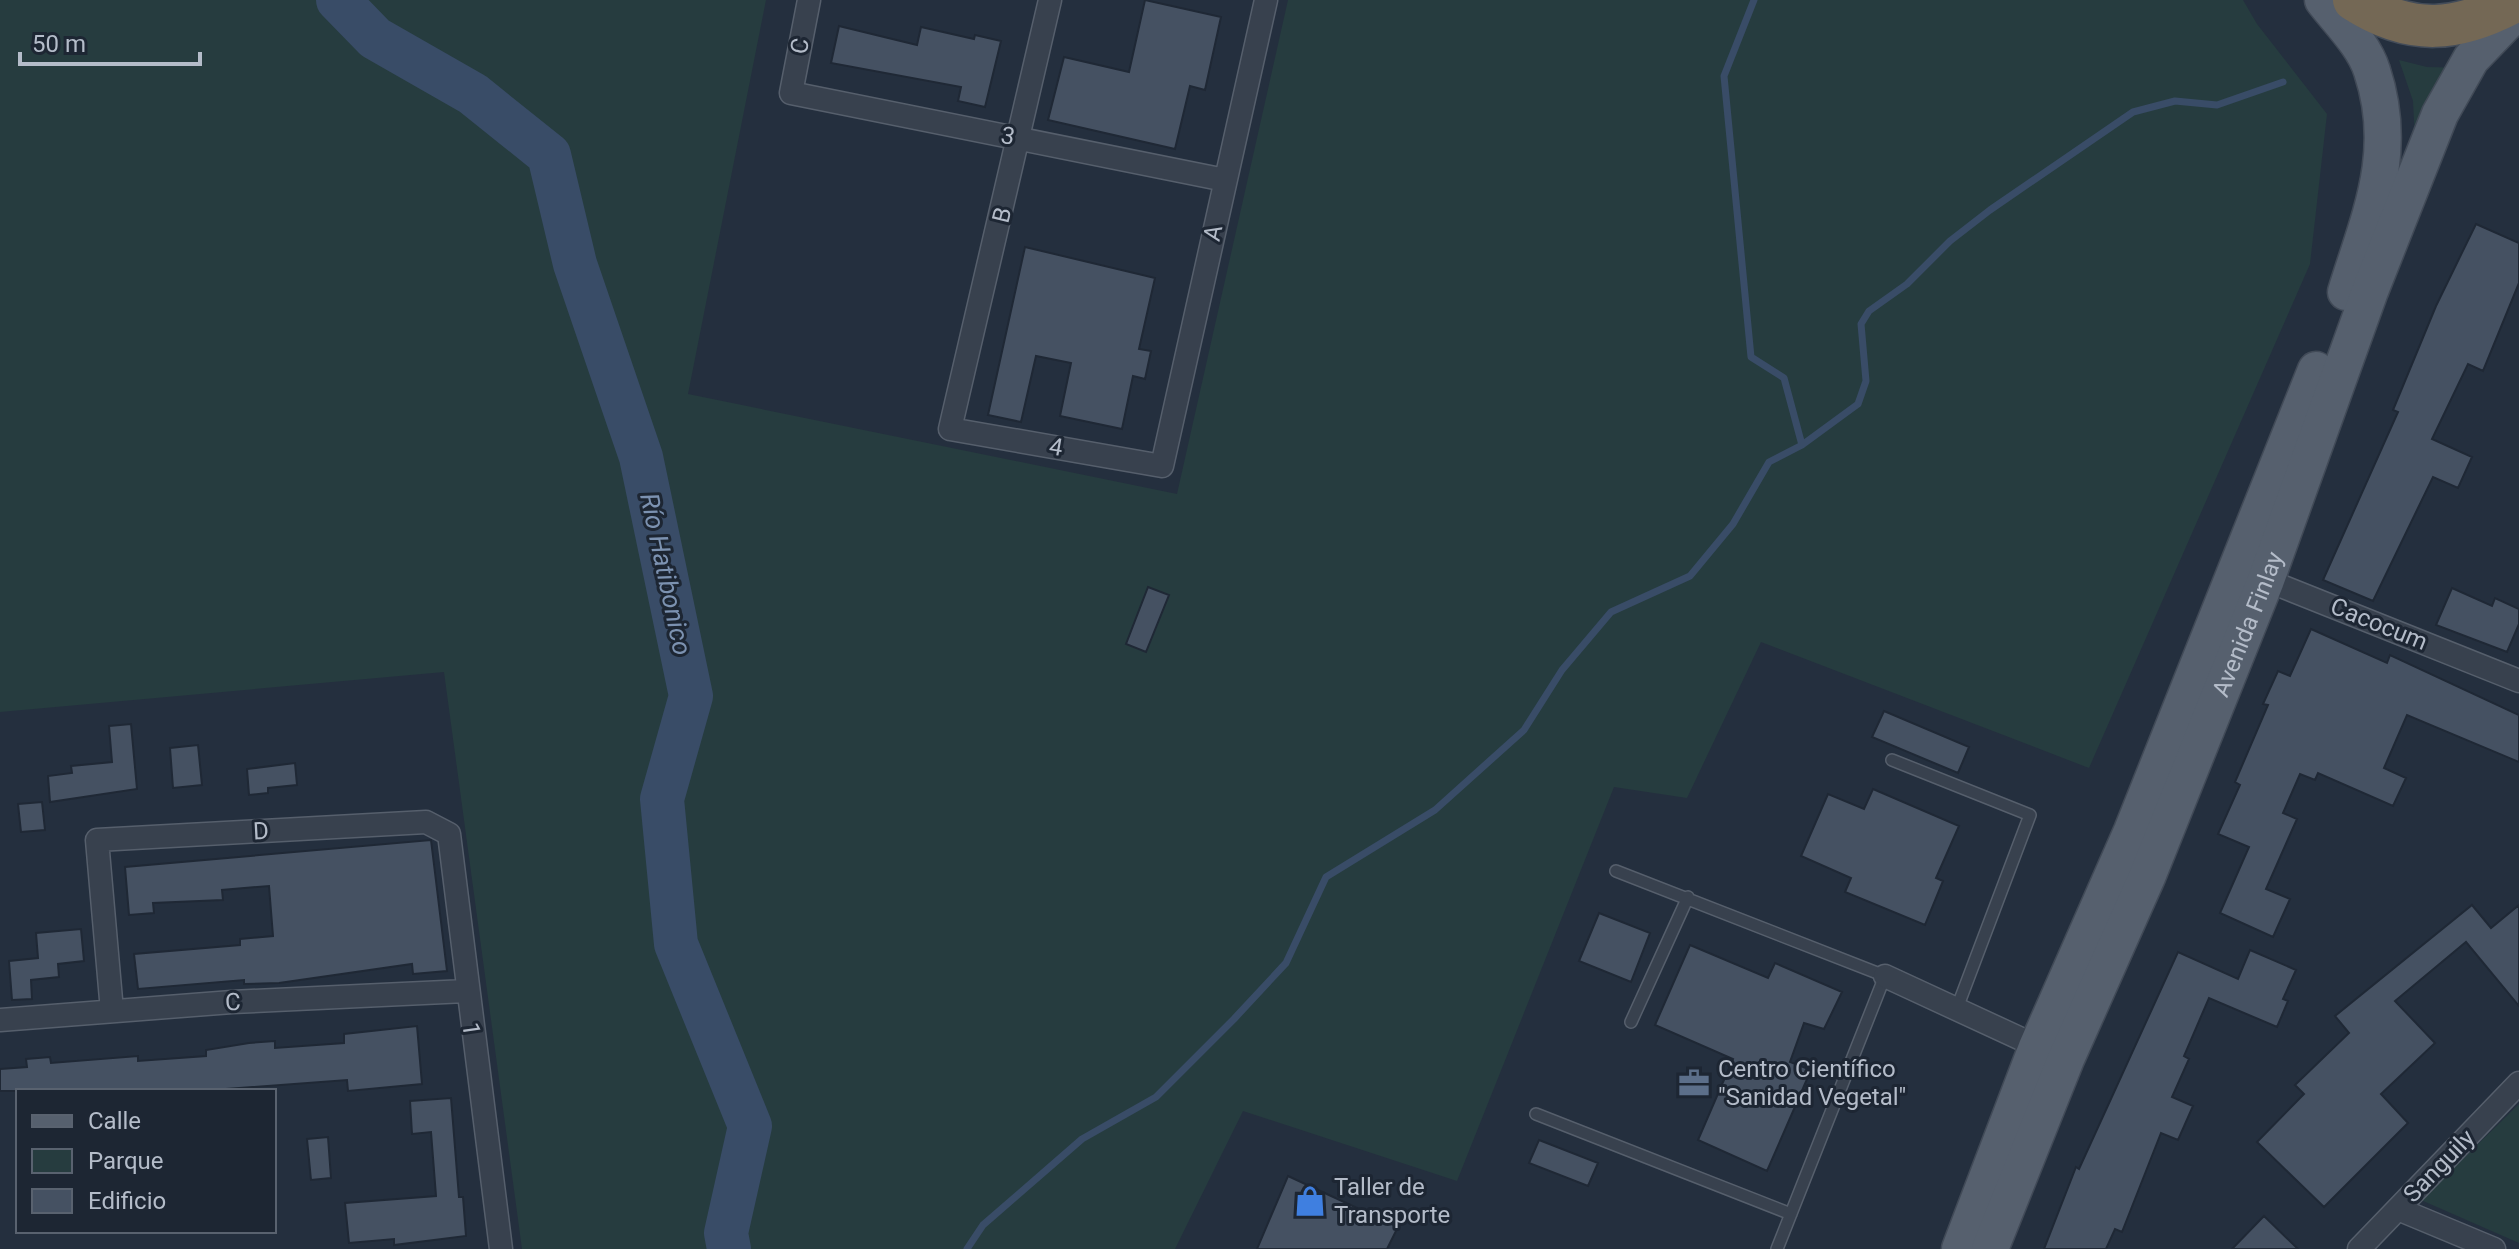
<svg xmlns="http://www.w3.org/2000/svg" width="2519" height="1249" viewBox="0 0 2519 1249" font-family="Roboto,sans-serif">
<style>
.green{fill:#263c3f}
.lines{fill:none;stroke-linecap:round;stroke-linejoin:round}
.stream{stroke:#394c67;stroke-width:7}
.river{stroke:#394c67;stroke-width:44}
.building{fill:#455162;stroke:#1f2835;stroke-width:2}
.lane-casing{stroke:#565f6c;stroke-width:14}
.street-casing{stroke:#565f6c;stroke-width:25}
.primary-casing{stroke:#414a57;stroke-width:39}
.highway-casing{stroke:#434c59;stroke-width:45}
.lane{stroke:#38414e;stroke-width:11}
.street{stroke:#38414e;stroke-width:22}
.primary{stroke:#56606e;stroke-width:36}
.highway{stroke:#746855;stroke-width:42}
.labels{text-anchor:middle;stroke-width:6;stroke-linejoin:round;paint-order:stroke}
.street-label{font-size:24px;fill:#b4bcc9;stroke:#1d2633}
.poi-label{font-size:24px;fill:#b4bcc9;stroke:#1d2633;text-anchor:start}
.water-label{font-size:26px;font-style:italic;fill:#7c92b1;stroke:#1d2633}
</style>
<rect width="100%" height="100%" fill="#242f3e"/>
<path class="green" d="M 0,0 L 766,0 L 688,394 L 1177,494 L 1288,0 L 2243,0 L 2257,24 L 2327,114 L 2310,264 L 2089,768 L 1761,642 L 1687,798 L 1614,787 L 1457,1181 L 1243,1111 L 1175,1249 L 522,1249 L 444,672 L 0,712 Z
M 2399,60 L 2427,67 L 2473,68 L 2417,178 L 2413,101 Z
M 2519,1104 L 2519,1243 L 2421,1200 Z"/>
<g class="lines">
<path class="stream" d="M 1754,0 L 1724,76 L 1751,357 L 1784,378 L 1802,445
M 967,1249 L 983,1225 L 1082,1139 L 1156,1097 L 1234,1019 L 1286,963 L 1326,877 L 1435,810 L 1524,730 L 1562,670 L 1611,612 L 1690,576 L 1733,524 L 1769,462 L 1802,445 L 1858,404 L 1866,381 L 1861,324 L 1869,311 L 1907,284 L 1950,241 L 1990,210 L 2133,112 L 2175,101 L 2217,105 L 2283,82"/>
<path class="river" d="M 338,0 L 375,38 L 473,94 L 549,155 L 575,264 L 641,457 L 691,696 L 662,799 L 676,944 L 750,1126 L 726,1233 L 729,1249"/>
</g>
<path class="building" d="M 1145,0 L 1221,17 L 1205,90 L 1190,86 L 1175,149 L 1048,120 L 1064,57 L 1129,72 Z
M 839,26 L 917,45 L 921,27 L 974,39 L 975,35 L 1001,41 L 985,107 L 958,101 L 961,87 L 831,63 Z
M 2476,224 L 2519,243 L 2519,283 L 2483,371 L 2468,364 L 2432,439 L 2472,457 L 2458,488 L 2433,477 L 2373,601 L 2323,580 L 2398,412 L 2393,410 L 2436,306 Z
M 1025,247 L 1155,278 L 1139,349 L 1151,351 L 1145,379 L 1133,376 L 1122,429 L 1060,416 L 1071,363 L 1036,356 L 1021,422 L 988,415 Z
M 1148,587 L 1169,595 L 1146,652 L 1126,644 Z
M 2452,588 L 2492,606 L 2495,598 L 2519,609 L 2519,624 L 2507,652 L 2436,625 Z
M 2311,629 L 2387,663 L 2390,655 L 2519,715 L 2519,762 L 2407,715 L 2384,768 L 2406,778 L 2393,806 L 2318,773 L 2315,780 L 2300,774 L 2283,813 L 2297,819 L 2266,889 L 2290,899 L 2273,937 L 2220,913 L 2249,847 L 2218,834 L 2240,785 L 2235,782 L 2268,705 L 2263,704 L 2278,671 L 2290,676 Z
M 1884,711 L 1969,747 L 1958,773 L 1872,737 Z
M 131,724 L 137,789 L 50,802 L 48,776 L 72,773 L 71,766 L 112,762 L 109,726 Z
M 198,745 L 202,785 L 173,788 L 170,748 Z
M 295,763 L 297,785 L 268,788 L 268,793 L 249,795 L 247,769 Z
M 1873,789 L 1959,826 L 1936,878 L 1943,881 L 1925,925 L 1845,892 L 1851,878 L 1801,856 L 1828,794 L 1864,809 Z
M 42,802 L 45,830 L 21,832 L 18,804 Z
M 431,840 L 447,971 L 413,974 L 412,964 L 279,983 L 244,984 L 244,980 L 138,989 L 134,954 L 240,945 L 240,939 L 273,936 L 269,886 L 222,890 L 223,900 L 153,903 L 154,913 L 129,915 L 125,867 Z
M 2472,905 L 2491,928 L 2519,905 L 2519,1006 L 2466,942 L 2395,1001 L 2435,1043 L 2381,1094 L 2408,1123 L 2324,1207 L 2257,1142 L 2304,1094 L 2295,1085 L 2349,1033 L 2335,1016 Z
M 1599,913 L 1650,933 L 1631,982 L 1579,961 Z
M 81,929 L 84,961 L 58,964 L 59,977 L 31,980 L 32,999 L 12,1000 L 9,961 L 38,958 L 36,933 Z
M 1690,945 L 1768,978 L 1775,963 L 1842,992 L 1824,1029 L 1804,1023 L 1790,1062 L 1811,1070 L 1767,1171 L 1698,1140 L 1733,1059 L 1655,1025 Z
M 2250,950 L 2296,970 L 2283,999 L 2288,1001 L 2277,1027 L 2209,998 L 2184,1056 L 2189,1059 L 2172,1097 L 2193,1106 L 2178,1140 L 2161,1133 L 2122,1232 L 2115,1229 L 2106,1249 L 2044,1249 L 2076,1167 L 2079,1169 L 2178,952 L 2238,979 Z
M 417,1026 L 422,1084 L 348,1091 L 347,1080 L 199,1091 L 0,1091 L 0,1069 L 27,1067 L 26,1059 L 50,1057 L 51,1063 L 138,1056 L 138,1061 L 206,1056 L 206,1050 L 249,1043 L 275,1041 L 275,1048 L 344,1043 L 344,1034 Z
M 451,1098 L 459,1197 L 463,1197 L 466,1236 L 394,1245 L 394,1239 L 349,1243 L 345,1203 L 436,1196 L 431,1132 L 412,1134 L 410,1101 Z
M 328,1137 L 331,1178 L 311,1180 L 307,1139 Z
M 1539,1140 L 1598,1163 L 1588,1186 L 1529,1163 Z
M 1288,1176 L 1398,1227 L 1387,1249 L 1257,1249 Z
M 2264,1216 L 2298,1249 L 2232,1249 Z"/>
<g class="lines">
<defs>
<path id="lane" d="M 1892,760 L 2030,815 L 1957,1008
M 1616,871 L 1885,976 L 1777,1249
M 1631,1022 L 1688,897
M 1536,1114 L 1791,1214"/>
<path id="street" d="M 809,0 L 791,93 L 1225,180
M 1050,0 L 950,429 L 1162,466 L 1266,0
M 2256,576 L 2519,681
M 1885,976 L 2047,1051
M 112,1011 L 97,840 L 426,822 L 449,834 L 501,1249
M 0,1020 L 232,1002 L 466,991
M 2398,1209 L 2494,1249
M 2359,1249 L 2519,1083"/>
<g id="primary">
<path d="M 2323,0 C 2339,21 2364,45 2372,71 C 2399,152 2370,215 2346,292"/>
<path d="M 1960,1249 L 2037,1047 L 2132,831 L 2316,370"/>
<path id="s1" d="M 1990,1249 L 2066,1059 L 2147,877 L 2266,580 L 2370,291 L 2440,114 L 2471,59 L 2519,9"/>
</g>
<path id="highway" d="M 2354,0 C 2411,37 2459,32 2517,0"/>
</defs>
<use href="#lane" class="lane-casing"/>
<use href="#street" class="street-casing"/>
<use href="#primary" class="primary-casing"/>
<use href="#highway" class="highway-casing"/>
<use href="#lane" class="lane"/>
<use href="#street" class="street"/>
<use href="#primary" class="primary"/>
<use href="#highway" class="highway"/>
</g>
<defs>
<symbol id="office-bare" viewBox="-9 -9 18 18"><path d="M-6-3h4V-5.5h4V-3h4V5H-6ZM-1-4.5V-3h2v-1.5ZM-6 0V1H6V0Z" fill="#5c6f8a" stroke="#1d2633" stroke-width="2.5" paint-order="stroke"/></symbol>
<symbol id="shop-bare" viewBox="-9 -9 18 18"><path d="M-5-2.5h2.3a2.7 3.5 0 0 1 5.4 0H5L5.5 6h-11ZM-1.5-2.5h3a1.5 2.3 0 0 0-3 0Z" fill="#3f7fe0" stroke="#1d2633" stroke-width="2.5" paint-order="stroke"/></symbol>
</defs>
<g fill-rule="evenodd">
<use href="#office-bare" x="1672" y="1061" width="44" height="44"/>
<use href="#shop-bare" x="1288" y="1179" width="44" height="44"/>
</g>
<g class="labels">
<g class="street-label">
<text transform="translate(800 46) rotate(-79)" y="8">C</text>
<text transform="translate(1008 136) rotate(11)" y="8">3</text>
<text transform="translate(1002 215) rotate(-76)" y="8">B</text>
<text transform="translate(1213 233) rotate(-78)" y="8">A</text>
<text transform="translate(1056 447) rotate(10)" y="8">4</text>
<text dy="8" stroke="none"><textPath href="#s1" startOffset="676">Avenida Finlay</textPath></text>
<text transform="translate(2379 624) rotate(22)" y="8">Cacocum</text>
<text transform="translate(261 831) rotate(-3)" y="8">D</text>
<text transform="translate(233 1002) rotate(-3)" y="8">C</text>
<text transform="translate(471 1029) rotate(82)" y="8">1</text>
<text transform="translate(2439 1166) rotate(-46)" y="8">Sanguily</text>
</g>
<g class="poi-label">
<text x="1718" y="1077">Centro Científico<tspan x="1718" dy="28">"Sanidad Vegetal"</tspan></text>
<text x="1334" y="1195">Taller de<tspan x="1334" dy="28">Transporte</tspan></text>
</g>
<g class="water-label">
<text transform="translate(666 574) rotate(78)" y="9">Río Hatibonico</text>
</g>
</g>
<rect x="16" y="1089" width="260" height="144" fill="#1d2633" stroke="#59626f" stroke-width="2"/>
<rect x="32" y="1115" width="40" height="12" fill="#56606e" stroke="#59626f" stroke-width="2"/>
<text x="88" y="1129" font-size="24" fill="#b4bcc9">Calle</text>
<rect x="32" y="1149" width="40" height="24" fill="#263c3f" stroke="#59626f" stroke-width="2"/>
<text x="88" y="1169" font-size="24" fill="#b4bcc9">Parque</text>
<rect x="32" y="1189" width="40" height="24" fill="#455162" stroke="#59626f" stroke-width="2"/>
<text x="88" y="1209" font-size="24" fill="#b4bcc9">Edificio</text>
<path d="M20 52v12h180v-12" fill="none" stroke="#b4bcc9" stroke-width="4"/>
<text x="32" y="52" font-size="24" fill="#b4bcc9" stroke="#1d2633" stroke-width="6" paint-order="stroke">50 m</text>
</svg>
